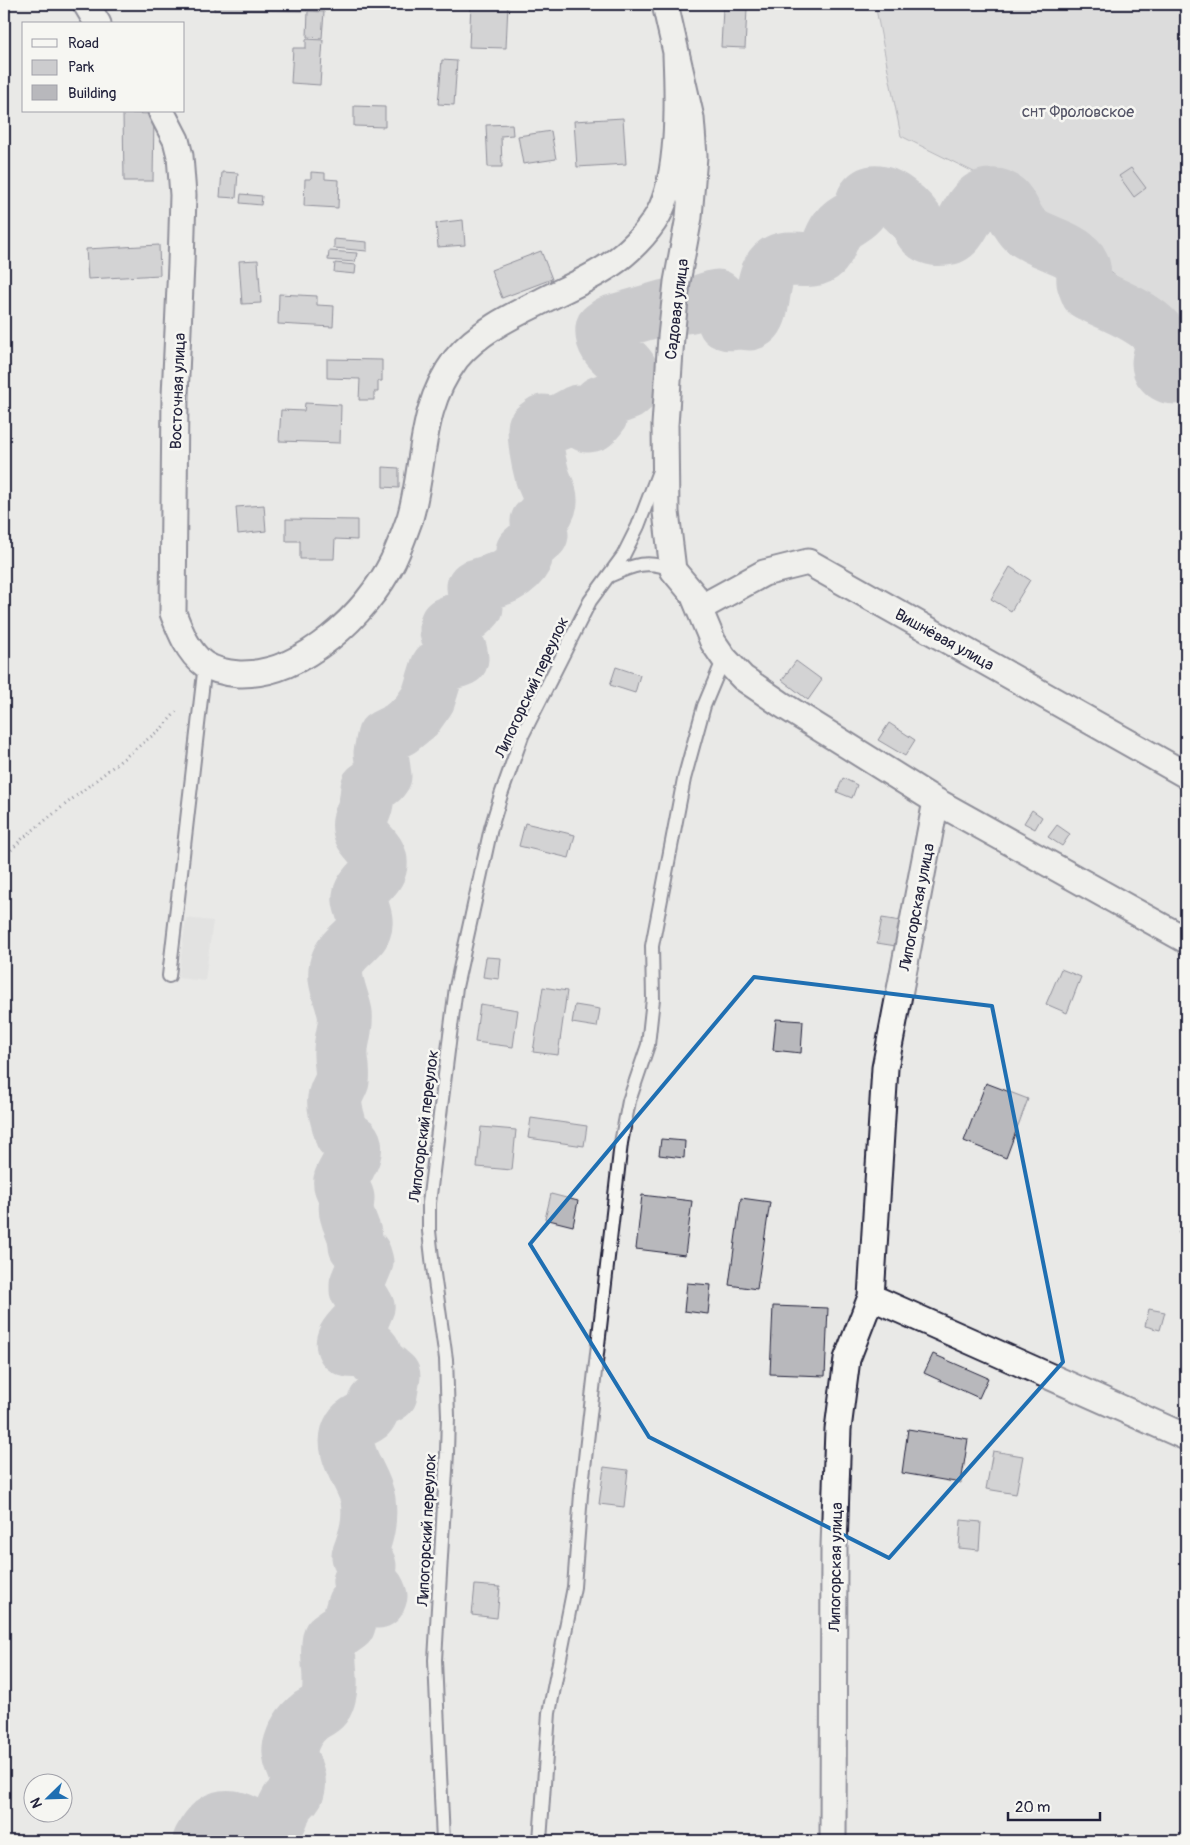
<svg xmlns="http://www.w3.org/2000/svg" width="1190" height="1845" viewBox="0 0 1190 1845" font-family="Pangolin,sans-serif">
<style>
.built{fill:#dadada}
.green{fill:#ccccce;stroke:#777784}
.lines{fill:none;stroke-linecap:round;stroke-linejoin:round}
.river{stroke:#a5a5ac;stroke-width:55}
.building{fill:#b8b8bc;stroke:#22223b}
.lane-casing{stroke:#22223b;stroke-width:16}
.street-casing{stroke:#22223b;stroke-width:29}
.path{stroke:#22223b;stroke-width:3;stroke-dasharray:1 4;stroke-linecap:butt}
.lane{stroke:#f6f6f2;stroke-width:12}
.street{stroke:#f6f6f2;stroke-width:25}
.marked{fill:none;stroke:#1f6fb2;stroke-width:4;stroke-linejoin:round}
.labels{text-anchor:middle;stroke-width:5;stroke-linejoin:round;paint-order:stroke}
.park-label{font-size:16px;fill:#555567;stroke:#f6f6f2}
.street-label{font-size:16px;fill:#22223b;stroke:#f6f6f2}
</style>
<rect width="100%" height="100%" fill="#e9e9e7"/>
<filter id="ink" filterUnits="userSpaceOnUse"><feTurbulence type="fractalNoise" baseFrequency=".02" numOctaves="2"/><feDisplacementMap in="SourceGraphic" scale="10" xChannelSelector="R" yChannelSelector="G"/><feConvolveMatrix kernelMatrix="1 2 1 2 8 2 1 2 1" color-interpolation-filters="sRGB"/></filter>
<g filter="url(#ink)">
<path class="built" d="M 186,918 L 213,921 L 205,981 L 178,978 Z"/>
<path class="green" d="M 875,4 L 1186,4 L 1186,330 L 992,181 L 901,136 Z"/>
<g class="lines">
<path class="river" d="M 685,306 C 697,305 706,299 717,297 L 721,301 L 720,312 L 722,314 L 725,322 C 730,324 734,322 739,322 C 743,322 747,323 750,323 C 768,318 757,277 776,263 C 789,253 811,266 823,254 C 830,248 831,235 838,228 C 844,220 855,218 861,209 C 863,206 862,201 865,198 C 879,181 908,210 917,222 C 920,226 920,231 925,234 C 932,239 938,239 946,238 C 963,237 966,207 982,198 C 984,197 988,196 990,196 C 1011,193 1012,218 1025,230 C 1039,242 1070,247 1080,261 C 1086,270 1083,274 1084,282 C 1085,286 1087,290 1088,293 C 1106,302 1156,320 1162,341 C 1165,351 1154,362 1162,371 C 1169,379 1177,378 1186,373
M 200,1841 C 226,1790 253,1840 274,1826 C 282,1820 282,1811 287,1803 C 290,1798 297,1795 298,1788 C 301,1775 288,1761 290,1748 C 293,1735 300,1724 310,1716 C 319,1710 325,1709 328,1698 C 334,1678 325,1658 330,1638 L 348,1625 L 354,1605 L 359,1601 L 378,1601 L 380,1596 L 378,1591 L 362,1586 L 360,1582 L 369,1566 L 359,1556 C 366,1537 371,1521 368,1500 C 365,1479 337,1450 351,1428 C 355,1421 363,1420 369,1415 C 373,1411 372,1405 376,1402 C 380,1398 386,1398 390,1394 L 393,1376 L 377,1362 L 373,1351 L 369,1347 C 364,1348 354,1352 349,1350 C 332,1344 358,1324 362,1318 C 364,1315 365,1311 367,1307 L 357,1290 L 357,1284 L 366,1262 L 364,1255 L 356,1246 C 356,1231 350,1227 347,1214 C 345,1208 347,1204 347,1198 C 346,1192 339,1187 341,1180 C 343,1172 361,1151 352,1141 C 350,1139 345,1138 342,1135 C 340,1125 333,1108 335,1098 C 336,1092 340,1087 342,1081 C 344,1068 340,1062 341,1051 C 341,1039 347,1026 345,1013 C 342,997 331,978 338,962 C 343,948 360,940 364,929 C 369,916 356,903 361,893 C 366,882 378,877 380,865 C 382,850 363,842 360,829 C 358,821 363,814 365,807 C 367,801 367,794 368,788 L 381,780 L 384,776 L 381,753 L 384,737 L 400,729 L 416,716 L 428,699 L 438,667 C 446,662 453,663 461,659 L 460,652 L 455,641 L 447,632 L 447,624 L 466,616 L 476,607 L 474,587 C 493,581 515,577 525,558 L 523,551 L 541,535 L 538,522 C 543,517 549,509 550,502 C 551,493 544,483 542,475 C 538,460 535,444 535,428 L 543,422 L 556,424 L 578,412 L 584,417 L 587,425 L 593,424 L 600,416 L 599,411 L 600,403 L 627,393 L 635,386 C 635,357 600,356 603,328 L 610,323 L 666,307"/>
</g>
<path class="building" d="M 214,4 L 307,4 L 307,11 L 214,10 Z
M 471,4 L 508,4 L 506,48 L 469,47 Z
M 723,8 L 747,9 L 745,48 L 721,47 Z
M 308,11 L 324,12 L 322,38 L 307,37 Z
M 306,39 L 323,40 L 320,85 L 291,83 L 293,48 L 306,48 Z
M 442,60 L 457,61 L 454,105 L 438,104 Z
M 354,106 L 385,107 L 385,127 L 354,126 Z
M 123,113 L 154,114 L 153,181 L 124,181 Z
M 623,118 L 626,164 L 577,167 L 574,121 Z
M 512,124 L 513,135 L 501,136 L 502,167 L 488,167 L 486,125 Z
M 551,131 L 556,159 L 523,164 L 518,136 Z
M 1131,168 L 1146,188 L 1134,197 L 1119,176 Z
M 222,172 L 238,173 L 236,198 L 220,197 Z
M 311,172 L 325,173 L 325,179 L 339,180 L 338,208 L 304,206 L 305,179 L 311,179 Z
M 241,194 L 262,196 L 261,205 L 240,203 Z
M 463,220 L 465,245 L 438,247 L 436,223 Z
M 334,239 L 367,242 L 367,251 L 334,248 Z
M 159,245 L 160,275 L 88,279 L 86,249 Z
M 329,251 L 357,253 L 355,262 L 328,260 Z
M 541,251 L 552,279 L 502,298 L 491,270 Z
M 258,260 L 261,303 L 242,304 L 239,261 Z
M 335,263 L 356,265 L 355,274 L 334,272 Z
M 279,294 L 317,296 L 317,305 L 334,306 L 333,327 L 278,324 Z
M 327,359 L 382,360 L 382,381 L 378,381 L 378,392 L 374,392 L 374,400 L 359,400 L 360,379 L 327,378 Z
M 305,403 L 341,405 L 340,443 L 279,441 L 281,410 L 304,411 Z
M 383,467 L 399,468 L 399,488 L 383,487 Z
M 264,505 L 266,531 L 238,534 L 236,507 Z
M 286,519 L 357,520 L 357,540 L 335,539 L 334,559 L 300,559 L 300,541 L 286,541 Z
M 1010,567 L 1030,580 L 1011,611 L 991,599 Z
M 796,661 L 822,680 L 808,700 L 782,680 Z
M 616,667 L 640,675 L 635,693 L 610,685 Z
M 889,723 L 915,740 L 905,756 L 878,740 Z
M 843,778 L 857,785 L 852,798 L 837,792 Z
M 1032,810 L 1042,817 L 1035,829 L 1024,823 Z
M 525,823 L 575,835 L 569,858 L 519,846 Z
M 1057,825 L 1070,834 L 1062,846 L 1048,837 Z
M 882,918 L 901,921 L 896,946 L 877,943 Z
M 486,957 L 501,958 L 499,979 L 483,977 Z
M 1061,969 L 1081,977 L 1067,1013 L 1046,1004 Z
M 543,987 L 567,991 L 558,1055 L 533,1052 Z
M 480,1004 L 518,1010 L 513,1047 L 475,1042 Z
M 575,1005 L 600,1009 L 597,1027 L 572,1023 Z
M 776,1019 L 803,1021 L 801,1053 L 773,1050 Z
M 986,1083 L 1028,1099 L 1006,1158 L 964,1141 Z
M 531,1118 L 587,1126 L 584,1146 L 528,1138 Z
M 481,1127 L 516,1130 L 512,1170 L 477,1167 Z
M 661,1139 L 685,1141 L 684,1158 L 659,1155 Z
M 551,1194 L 578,1201 L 573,1226 L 545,1219 Z
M 642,1195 L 692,1201 L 685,1255 L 636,1249 Z
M 741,1198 L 770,1202 L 757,1289 L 729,1285 Z
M 1186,1217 L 1186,1237 L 1178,1233 Z
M 687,1283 L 711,1285 L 708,1314 L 684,1311 Z
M 773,1306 L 828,1308 L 825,1376 L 770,1374 Z
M 1149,1309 L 1165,1312 L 1160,1330 L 1145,1326 Z
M 933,1354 L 988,1378 L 979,1398 L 924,1373 Z
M 908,1429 L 968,1439 L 961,1483 L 902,1473 Z
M 993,1451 L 1023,1456 L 1016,1494 L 986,1489 Z
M 604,1467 L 628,1470 L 624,1507 L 599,1504 Z
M 961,1520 L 981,1522 L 979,1550 L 959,1548 Z
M 475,1585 L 500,1587 L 497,1618 L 472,1615 Z"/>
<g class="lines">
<defs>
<path id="lane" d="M 609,576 C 633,565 648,559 673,570
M 169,976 L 205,664
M 443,1841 L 435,1660 L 447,1453 L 448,1416 L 446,1359 L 433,1267 L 429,1231 L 429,1203 L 456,987 L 491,828 L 501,795 L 522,736 L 590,601 L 623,556 L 638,526 L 659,471
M 540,1841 L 549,1713 L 574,1587 L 581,1494 L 621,1143 L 629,1101 L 648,1045 L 653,999 L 652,946 L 684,779 L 704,706 L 724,658"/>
<path id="street" d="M 86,4 L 98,24
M 665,4 L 691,118 L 694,156 L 689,217 L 677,282 L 671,337 L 665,425 L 666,512 L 673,570 L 693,594 L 713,642 L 724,658 L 743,678 L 781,704 L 936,801 L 1186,940
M 161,111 L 176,140 L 180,156 L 183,195 L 181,264 L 175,396 L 173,613 C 180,631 188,652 204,664 C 215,671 226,673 239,674 C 301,676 367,614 393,561 C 399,548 405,532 410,518 C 426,462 418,410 456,359 C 477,333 511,316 540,302 C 563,290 588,280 610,265 C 628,253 647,234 658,215 C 680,176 678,100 676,55
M 700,608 L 764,573 L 808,562 L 1186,775
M 871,1297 L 1186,1437
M 833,1841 L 834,1547 L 838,1429 L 847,1359 L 871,1297 L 885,1068 L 936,801"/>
</defs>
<use href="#lane" class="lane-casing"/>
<use href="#street" class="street-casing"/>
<path class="path" d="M 4,857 L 23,838 L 162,728 L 177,711"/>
<use href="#lane" class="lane"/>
<use href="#street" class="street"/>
</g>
</g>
<path d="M0 0H1190V1845H0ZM 754,977 L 992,1006 L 1063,1362 L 889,1558 L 649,1437 L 530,1244 Z" fill="#e9e9e7" fill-opacity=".55" fill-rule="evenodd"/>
<path class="marked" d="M 754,977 L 992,1006 L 1063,1362 L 889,1558 L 649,1437 L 530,1244 Z"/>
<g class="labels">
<g class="park-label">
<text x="1078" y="117">снт Фроловское</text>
</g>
<g class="street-label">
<text transform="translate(676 309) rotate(-83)" y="6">Садовая улица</text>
<text transform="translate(177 391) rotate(-88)" y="6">Восточная улица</text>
<text transform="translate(945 639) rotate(29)" y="6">Вишнёвая улица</text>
<text transform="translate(531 687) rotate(-65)" y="6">Липогорский переулок</text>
<text transform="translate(916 907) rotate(-79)" y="6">Липогорская улица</text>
<text transform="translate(423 1126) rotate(-83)" y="6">Липогорский переулок</text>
<text transform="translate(426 1530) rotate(-87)" y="6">Липогорский переулок</text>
<text transform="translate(835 1567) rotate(-89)" y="6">Липогорская улица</text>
</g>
</g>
<rect width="1190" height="1845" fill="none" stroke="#f6f6f2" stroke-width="20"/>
<rect x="10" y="10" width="1170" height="1825" fill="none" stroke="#22223b" stroke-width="2" filter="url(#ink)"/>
<rect x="22" y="22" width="162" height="90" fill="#f6f6f2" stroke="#a1a1a9"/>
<rect x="32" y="39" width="25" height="8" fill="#f6f6f2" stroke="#a1a1a9"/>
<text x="68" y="48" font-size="15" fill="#22223b">Road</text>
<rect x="32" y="60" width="25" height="15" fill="#ccccce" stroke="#a1a1a9"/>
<text x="68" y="72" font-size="15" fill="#22223b">Park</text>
<rect x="32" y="85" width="25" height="15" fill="#b8b8bc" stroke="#a1a1a9"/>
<text x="68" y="98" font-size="15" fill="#22223b">Building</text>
<g transform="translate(48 1798) rotate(247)"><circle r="24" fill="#f6f6f2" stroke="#a1a1a9"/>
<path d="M0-4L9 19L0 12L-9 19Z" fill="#1f6fb2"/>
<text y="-8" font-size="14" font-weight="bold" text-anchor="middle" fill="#22223b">N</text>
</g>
<path d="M1008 1812v8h92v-8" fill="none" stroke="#22223b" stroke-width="2.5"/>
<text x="1015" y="1812" font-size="15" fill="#22223b" stroke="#f6f6f2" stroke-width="4" paint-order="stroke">20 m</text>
</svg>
